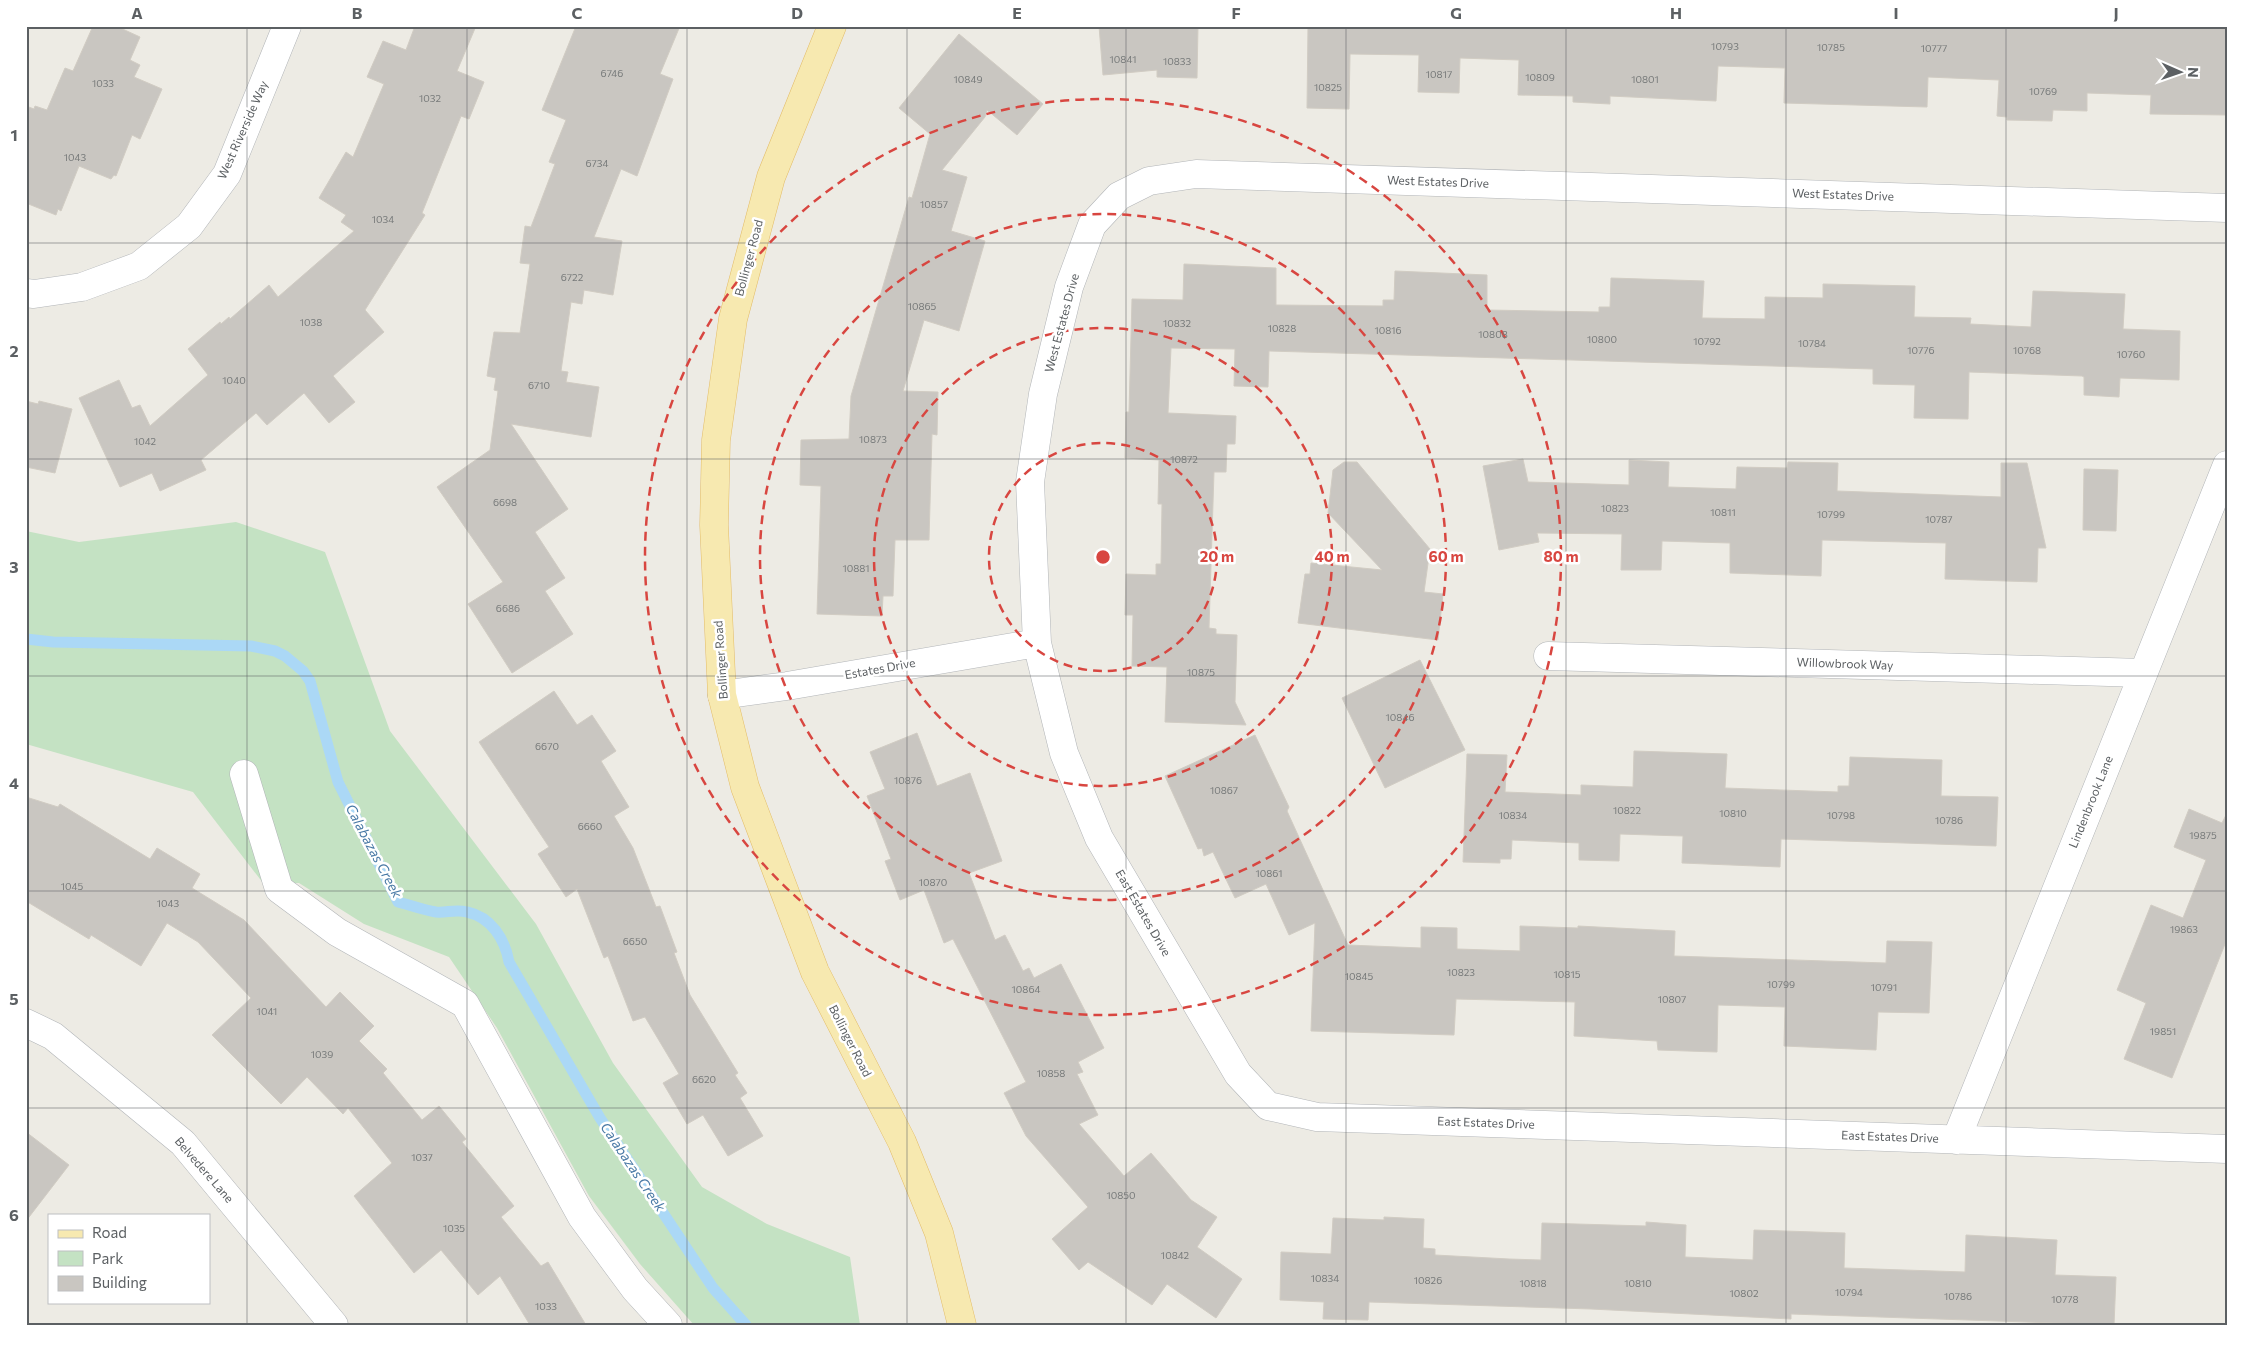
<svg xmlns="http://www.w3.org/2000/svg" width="2253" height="1351" viewBox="0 0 2253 1351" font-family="Commissioner,sans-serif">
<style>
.green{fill:#c4e2c3}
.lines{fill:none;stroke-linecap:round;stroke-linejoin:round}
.stream{stroke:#abd8f6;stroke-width:11}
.building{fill:#c9c6c1;stroke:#d1ccc3}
.minor-casing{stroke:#b2b5b8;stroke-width:29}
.major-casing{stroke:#e3bc67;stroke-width:29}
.minor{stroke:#fff;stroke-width:28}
.major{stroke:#f7e9b0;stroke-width:28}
.grid{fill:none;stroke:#5c6063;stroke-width:1;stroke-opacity:0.55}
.ring{fill:none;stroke:#d84640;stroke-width:2.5;stroke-dasharray:9 6}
.labels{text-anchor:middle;stroke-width:5;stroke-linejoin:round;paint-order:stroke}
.number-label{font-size:10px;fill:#777a7a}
.street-label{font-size:12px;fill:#5c6063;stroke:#fff}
.water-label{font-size:14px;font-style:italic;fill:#4a7aa6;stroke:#fff}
.centre{fill:#d84640;stroke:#fff;stroke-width:2.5}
.ring-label{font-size:15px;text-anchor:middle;font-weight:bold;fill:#d84640;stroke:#fff;stroke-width:5;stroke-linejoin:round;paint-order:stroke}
.neatline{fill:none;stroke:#5c6063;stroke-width:2}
.grid-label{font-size:16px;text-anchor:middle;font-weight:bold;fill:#5c6063}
</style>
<rect width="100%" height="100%" fill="#edebe4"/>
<path class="green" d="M 236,522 L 325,552 L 390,731 L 536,924 L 613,1063 L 702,1187 L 767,1224 L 850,1257 L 860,1325 L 694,1325 L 640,1264 L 589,1196 L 497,1028 L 449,957 L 364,924 L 299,883 L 263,883 L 193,792 L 26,744 L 26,531 L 79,542 Z"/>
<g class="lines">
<path class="stream" d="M 26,639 L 53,642 L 251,646 L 275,651 L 285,656 L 303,671 L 310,681 L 338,782 L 398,902 C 410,905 423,910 436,912 C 446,913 456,909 467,912 C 491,917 505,939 509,962 L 600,1118 L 713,1288 L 746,1325"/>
</g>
<path class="building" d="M 93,26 L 116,26 L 140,37 L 130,60 L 140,65 L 134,77 L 162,89 L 140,139 L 132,135 L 116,176 L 114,175 L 111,179 L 79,166 L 61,211 L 58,209 L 56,215 L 26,203 L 26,106 L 34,109 L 35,106 L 47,110 L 65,68 L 73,71 Z
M 415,26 L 476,26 L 457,71 L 484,82 L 469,119 L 461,116 L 422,213 L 425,215 L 365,310 L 384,332 L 333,376 L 355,402 L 329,423 L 304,393 L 267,425 L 256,413 L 201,460 L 206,470 L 160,491 L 152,473 L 120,487 L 79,398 L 119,380 L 132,408 L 140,405 L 150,426 L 208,375 L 188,349 L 220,322 L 221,324 L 229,317 L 230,319 L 269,285 L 278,297 L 354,231 L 341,222 L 346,215 L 319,198 L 346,152 L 353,157 L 384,84 L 367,77 L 383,41 L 406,50 Z
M 576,26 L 680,26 L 660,74 L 673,79 L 637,176 L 621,169 L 594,237 L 622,241 L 613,295 L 584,290 L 582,304 L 571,302 L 561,371 L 568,372 L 566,382 L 599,387 L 591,437 L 511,424 L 568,509 L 535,532 L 565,578 L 545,591 L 573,634 L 512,673 L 468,604 L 503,582 L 437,487 L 490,450 L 498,391 L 494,390 L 496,378 L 487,376 L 494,332 L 520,333 L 530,264 L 520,263 L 525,226 L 531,227 L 555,164 L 549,162 L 566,120 L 542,110 Z
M 1099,26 L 1198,26 L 1197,78 L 1157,77 L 1157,70 L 1103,75 Z
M 1308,26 L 2227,26 L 2227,115 L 2150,114 L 2151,95 L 2087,93 L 2087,111 L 2053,110 L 2052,121 L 2007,120 L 2007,117 L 1997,116 L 1999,80 L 1928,77 L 1927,107 L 1784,103 L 1785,68 L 1718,66 L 1716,101 L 1610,96 L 1610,104 L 1573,102 L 1573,96 L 1518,95 L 1519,60 L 1460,58 L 1459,93 L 1418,92 L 1419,55 L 1350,54 L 1349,109 L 1307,108 Z
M 959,34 L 1043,104 L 1017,135 L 987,110 L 985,117 L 942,170 L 967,177 L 951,231 L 985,241 L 959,331 L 924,320 L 903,391 L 938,392 L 937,435 L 932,434 L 929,540 L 895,540 L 893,596 L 883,596 L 882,616 L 817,614 L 821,486 L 800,485 L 801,440 L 849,439 L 851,396 L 909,197 L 912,198 L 930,134 L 899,108 Z
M 1184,264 L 1276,268 L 1276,305 L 1383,306 L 1383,300 L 1394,300 L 1395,271 L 1487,275 L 1487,310 L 1599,312 L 1599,307 L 1610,307 L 1611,278 L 1704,281 L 1702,318 L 1765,319 L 1765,297 L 1823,298 L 1823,284 L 1915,286 L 1914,317 L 1971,318 L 1970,324 L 2031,327 L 2033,291 L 2125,294 L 2123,329 L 2180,331 L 2179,380 L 2120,378 L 2119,397 L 2084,395 L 2084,377 L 2082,376 L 1969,372 L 1968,419 L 1914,418 L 1915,385 L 1873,384 L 1873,369 L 1269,351 L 1268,387 L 1234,386 L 1235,349 L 1171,348 L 1168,413 L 1236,416 L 1235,444 L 1227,444 L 1226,472 L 1214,472 L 1209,628 L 1216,629 L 1216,634 L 1237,635 L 1235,702 L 1246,725 L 1165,722 L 1167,667 L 1132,666 L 1133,615 L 1125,615 L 1126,574 L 1156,575 L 1156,564 L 1161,564 L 1162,504 L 1158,504 L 1159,460 L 1125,458 L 1126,412 L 1129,412 L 1132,299 L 1183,300 Z
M 26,401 L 38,404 L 39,401 L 72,409 L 55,473 L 26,467 Z
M 1523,459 L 1528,482 L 1629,485 L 1629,460 L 1669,462 L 1668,487 L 1736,489 L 1737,467 L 1787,468 L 1788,462 L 1838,463 L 1837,491 L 2001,497 L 2001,463 L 2027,463 L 2046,548 L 2038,548 L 2037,582 L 1945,579 L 1946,543 L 1822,540 L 1821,576 L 1730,573 L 1730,543 L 1662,541 L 1661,570 L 1621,570 L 1622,534 L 1537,533 L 1539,542 L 1499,550 L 1483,466 Z
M 1344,462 L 1357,462 L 1430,549 L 1424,592 L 1443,594 L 1438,640 L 1298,623 L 1305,574 L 1310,574 L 1311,563 L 1382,570 L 1328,513 L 1333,470 Z
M 2084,469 L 2118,470 L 2116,531 L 2083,530 Z
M 1420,660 L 1465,750 L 1385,788 L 1342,698 Z
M 554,691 L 577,725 L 592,715 L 616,751 L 601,761 L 629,807 L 614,816 L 633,848 L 656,907 L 660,906 L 677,952 L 674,953 L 690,995 L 738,1073 L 735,1075 L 747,1093 L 740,1098 L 763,1136 L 728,1156 L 703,1115 L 687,1124 L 663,1083 L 679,1074 L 645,1017 L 633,1021 L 608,956 L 604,958 L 577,889 L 566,897 L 538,854 L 549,847 L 479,742 Z
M 917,733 L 937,786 L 970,773 L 1002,861 L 969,873 L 995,940 L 1005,935 L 1023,971 L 1029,968 L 1034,978 L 1061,964 L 1104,1048 L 1078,1062 L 1083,1072 L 1077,1074 L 1098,1115 L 1079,1124 L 1124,1176 L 1151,1153 L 1191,1200 L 1217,1217 L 1197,1247 L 1242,1279 L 1216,1318 L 1167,1284 L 1152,1305 L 1088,1262 L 1079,1270 L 1052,1239 L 1088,1207 L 1026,1136 L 1004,1093 L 1026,1082 L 953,939 L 944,943 L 924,890 L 900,900 L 885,861 L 891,859 L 867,796 L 885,789 L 870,752 Z
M 1255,735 L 1289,807 L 1287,811 L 1348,945 L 1421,948 L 1421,927 L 1457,928 L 1457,949 L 1520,951 L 1520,926 L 1578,928 L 1578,926 L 1675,931 L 1674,956 L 1886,963 L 1887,941 L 1932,942 L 1929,1013 L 1878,1012 L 1876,1050 L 1784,1046 L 1785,1007 L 1718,1005 L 1717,1052 L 1658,1050 L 1657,1041 L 1574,1036 L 1575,1002 L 1456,999 L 1454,1035 L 1311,1031 L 1315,923 L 1289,935 L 1266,884 L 1235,898 L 1213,852 L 1204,856 L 1202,848 L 1198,849 L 1165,776 Z
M 1634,751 L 1727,754 L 1725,788 L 1838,792 L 1838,786 L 1849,786 L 1850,757 L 1942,760 L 1941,796 L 1998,797 L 1996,846 L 1781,839 L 1780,867 L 1682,863 L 1683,836 L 1620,834 L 1619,861 L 1579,860 L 1579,843 L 1512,840 L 1511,859 L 1500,859 L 1500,863 L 1463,862 L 1467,754 L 1507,755 L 1505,792 L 1581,795 L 1581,785 L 1633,787 Z
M 26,797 L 58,807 L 60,804 L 150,859 L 157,848 L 200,874 L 192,888 L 244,920 L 326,1007 L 340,992 L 374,1026 L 359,1041 L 387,1069 L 383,1073 L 422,1120 L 439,1106 L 466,1139 L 462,1142 L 514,1206 L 501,1217 L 541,1266 L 548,1262 L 586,1325 L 530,1325 L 500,1276 L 478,1295 L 441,1250 L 414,1273 L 354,1196 L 392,1163 L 348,1108 L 343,1114 L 307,1077 L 281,1104 L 212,1035 L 251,998 L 198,942 L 167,923 L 141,966 L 91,935 L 89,939 L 26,901 Z
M 2189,809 L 2222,823 L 2227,813 L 2227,939 L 2172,1078 L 2124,1059 L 2146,1003 L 2117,990 L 2151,905 L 2183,918 L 2206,860 L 2174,847 Z
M 26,1132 L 69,1165 L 26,1221 Z
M 1384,1217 L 1424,1219 L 1423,1248 L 1435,1249 L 1435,1255 L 1509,1259 L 1541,1260 L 1542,1223 L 1646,1226 L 1646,1222 L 1686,1225 L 1685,1257 L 1753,1260 L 1754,1230 L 1845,1233 L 1844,1268 L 1965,1272 L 1966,1235 L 2057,1240 L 2055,1275 L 2116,1277 L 2114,1325 L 1791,1314 L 1791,1319 L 1591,1309 L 1369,1302 L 1368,1320 L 1323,1319 L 1324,1302 L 1280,1300 L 1281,1252 L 1331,1254 L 1333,1218 L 1384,1220 Z"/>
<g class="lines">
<defs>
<path id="minor" d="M 2227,208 L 1196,174 L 1149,181 L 1119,196 L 1092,225 L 1069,287 L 1043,394 L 1030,482 L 1037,643 L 1064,753 L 1099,838 L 1238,1074 L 1268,1106 L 1317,1117 L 2227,1149
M 26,293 L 34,294 L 82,287 L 139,266 L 189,226 L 227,174 L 287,26
M 1548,656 L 2143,673
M 722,695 L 787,686 L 1037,643
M 244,774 L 279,889 L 337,932 L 465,1004 L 582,1217 L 635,1289 L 668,1325
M 26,1023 L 53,1036 L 183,1143 L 334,1325
M 1956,1140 L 2227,465"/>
<path id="major" d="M 832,26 L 771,177 L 733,319 L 716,440 L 714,525 L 722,695 L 745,787 L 815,972 L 902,1142 L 939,1233 L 962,1325"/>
</defs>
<use href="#minor" class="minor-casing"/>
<use href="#major" class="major-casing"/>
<use href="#minor" class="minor"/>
<use href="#major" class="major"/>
</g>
<path class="grid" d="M 247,26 L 247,1325M 467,26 L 467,1325M 687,26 L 687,1325M 907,26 L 907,1325M 1126,26 L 1126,1325M 1346,26 L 1346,1325M 1566,26 L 1566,1325M 1786,26 L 1786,1325M 2006,26 L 2006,1325M 26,243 L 2227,243M 26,459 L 2227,459M 26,676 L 2227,676M 26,891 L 2227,891M 26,1108 L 2227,1108"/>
<g class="ring">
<circle cx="1103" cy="557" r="114"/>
<circle cx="1103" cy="557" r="229"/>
<circle cx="1103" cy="557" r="343"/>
<circle cx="1103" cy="557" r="458"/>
</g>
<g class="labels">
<g class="number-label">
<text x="1725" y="50">10793</text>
<text x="1831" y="51">10785</text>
<text x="1934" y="52">10777</text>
<text x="1123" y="63">10841</text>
<text x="1177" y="65">10833</text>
<text x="612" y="77">6746</text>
<text x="1439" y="78">10817</text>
<text x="1540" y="81">10809</text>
<text x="968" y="83">10849</text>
<text x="1645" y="83">10801</text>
<text x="103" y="87">1033</text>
<text x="1328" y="91">10825</text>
<text x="2043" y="95">10769</text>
<text x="430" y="102">1032</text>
<text x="75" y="161">1043</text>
<text x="597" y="167">6734</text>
<text x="934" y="208">10857</text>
<text x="383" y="223">1034</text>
<text x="572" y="281">6722</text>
<text x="922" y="310">10865</text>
<text x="311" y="326">1038</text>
<text x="1177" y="327">10832</text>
<text x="1282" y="332">10828</text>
<text x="1388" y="334">10816</text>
<text x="1493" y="338">10808</text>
<text x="1602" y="343">10800</text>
<text x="1707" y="345">10792</text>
<text x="1812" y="347">10784</text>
<text x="1921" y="354">10776</text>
<text x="2027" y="354">10768</text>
<text x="2131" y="358">10760</text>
<text x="234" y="384">1040</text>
<text x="539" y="389">6710</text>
<text x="873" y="443">10873</text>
<text x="145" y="445">1042</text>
<text x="1184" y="463">10872</text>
<text x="505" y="506">6698</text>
<text x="1615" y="512">10823</text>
<text x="1723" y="516">10811</text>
<text x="1831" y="518">10799</text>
<text x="1939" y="523">10787</text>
<text x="856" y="572">10881</text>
<text x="508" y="612">6686</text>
<text x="1201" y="676">10875</text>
<text x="1400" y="721">10846</text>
<text x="547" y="750">6670</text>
<text x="908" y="784">10876</text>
<text x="1224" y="794">10867</text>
<text x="1627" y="814">10822</text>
<text x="1733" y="817">10810</text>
<text x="1513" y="819">10834</text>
<text x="1841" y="819">10798</text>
<text x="1949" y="824">10786</text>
<text x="590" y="830">6660</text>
<text x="2203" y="839">19875</text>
<text x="1269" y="877">10861</text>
<text x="933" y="886">10870</text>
<text x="72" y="890">1045</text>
<text x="168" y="907">1043</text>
<text x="2184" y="933">19863</text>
<text x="635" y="945">6650</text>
<text x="1461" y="976">10823</text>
<text x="1567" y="978">10815</text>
<text x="1359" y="980">10845</text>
<text x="1781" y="988">10799</text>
<text x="1884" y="991">10791</text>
<text x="1026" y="993">10864</text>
<text x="1672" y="1003">10807</text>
<text x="267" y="1015">1041</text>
<text x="2163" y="1035">19851</text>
<text x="322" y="1058">1039</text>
<text x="1051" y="1077">10858</text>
<text x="704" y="1083">6620</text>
<text x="422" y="1161">1037</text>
<text x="1121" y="1199">10850</text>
<text x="454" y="1232">1035</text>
<text x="1175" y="1259">10842</text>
<text x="1325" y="1282">10834</text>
<text x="1428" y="1284">10826</text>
<text x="1533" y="1287">10818</text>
<text x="1638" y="1287">10810</text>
<text x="1849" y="1296">10794</text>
<text x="1744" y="1297">10802</text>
<text x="1958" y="1300">10786</text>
<text x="2065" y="1303">10778</text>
<text x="546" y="1310">1033</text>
</g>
<g class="street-label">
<text transform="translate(243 130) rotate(-66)" y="4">West Riverside Way</text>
<text transform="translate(1438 182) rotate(2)" y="4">West Estates Drive</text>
<text transform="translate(1843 195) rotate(2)" y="4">West Estates Drive</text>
<text transform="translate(749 258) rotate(-75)" y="4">Bollinger Road</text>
<text transform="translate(1062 323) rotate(-75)" y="4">West Estates Drive</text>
<text transform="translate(721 660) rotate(-94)" y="4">Bollinger Road</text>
<text transform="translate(1845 664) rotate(2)" y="4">Willowbrook Way</text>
<text transform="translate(880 669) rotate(-10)" y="4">Estates Drive</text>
<text transform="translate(2091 802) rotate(-68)" y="4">Lindenbrook Lane</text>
<text transform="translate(1143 913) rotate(60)" y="4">East Estates Drive</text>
<text transform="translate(850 1041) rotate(63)" y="4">Bollinger Road</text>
<text transform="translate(1486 1123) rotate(2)" y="4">East Estates Drive</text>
<text transform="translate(1890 1137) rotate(2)" y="4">East Estates Drive</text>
<text transform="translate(204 1170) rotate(49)" y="4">Belvedere Lane</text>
</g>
<g class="water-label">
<text transform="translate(374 851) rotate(62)" y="5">Calabazas Creek</text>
<text transform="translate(633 1167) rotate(56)" y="5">Calabazas Creek</text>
</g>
</g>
<circle cx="1103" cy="557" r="8" class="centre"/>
<g class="ring-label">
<text x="1217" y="562">20 m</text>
<text x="1332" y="562">40 m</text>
<text x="1446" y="562">60 m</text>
<text x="1561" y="562">80 m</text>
</g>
<rect width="2253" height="1351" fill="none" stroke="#ffffff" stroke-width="55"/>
<rect x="48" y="1214" width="162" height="90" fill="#ffffff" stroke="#bebfc1"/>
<rect x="58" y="1230" width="25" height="8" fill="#f7e9b0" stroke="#bebfc1"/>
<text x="92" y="1238" font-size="15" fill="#5c6063">Road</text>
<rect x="58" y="1251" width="25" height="15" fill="#c4e2c3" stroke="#bebfc1"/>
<text x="92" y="1264" font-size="15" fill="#5c6063">Park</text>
<rect x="58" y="1276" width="25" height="15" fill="#c9c6c1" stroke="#bebfc1"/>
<text x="92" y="1288" font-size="15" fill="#5c6063">Building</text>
<g transform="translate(2180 72) rotate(92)" stroke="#ffffff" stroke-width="4" paint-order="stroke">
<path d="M0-4L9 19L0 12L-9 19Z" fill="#5c6063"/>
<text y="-8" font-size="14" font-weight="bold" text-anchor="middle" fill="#5c6063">N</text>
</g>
<rect x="28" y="28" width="2198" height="1296" class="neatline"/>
<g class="grid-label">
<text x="137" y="19">A</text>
<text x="357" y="19">B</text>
<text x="577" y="19">C</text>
<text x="797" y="19">D</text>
<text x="1017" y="19">E</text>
<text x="1236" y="19">F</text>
<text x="1456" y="19">G</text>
<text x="1676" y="19">H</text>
<text x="1896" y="19">I</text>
<text x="2116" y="19">J</text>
<text x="14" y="141">1</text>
<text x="14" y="357">2</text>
<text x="14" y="573">3</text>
<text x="14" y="789">4</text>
<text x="14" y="1005">5</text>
<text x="14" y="1221">6</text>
</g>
</svg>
